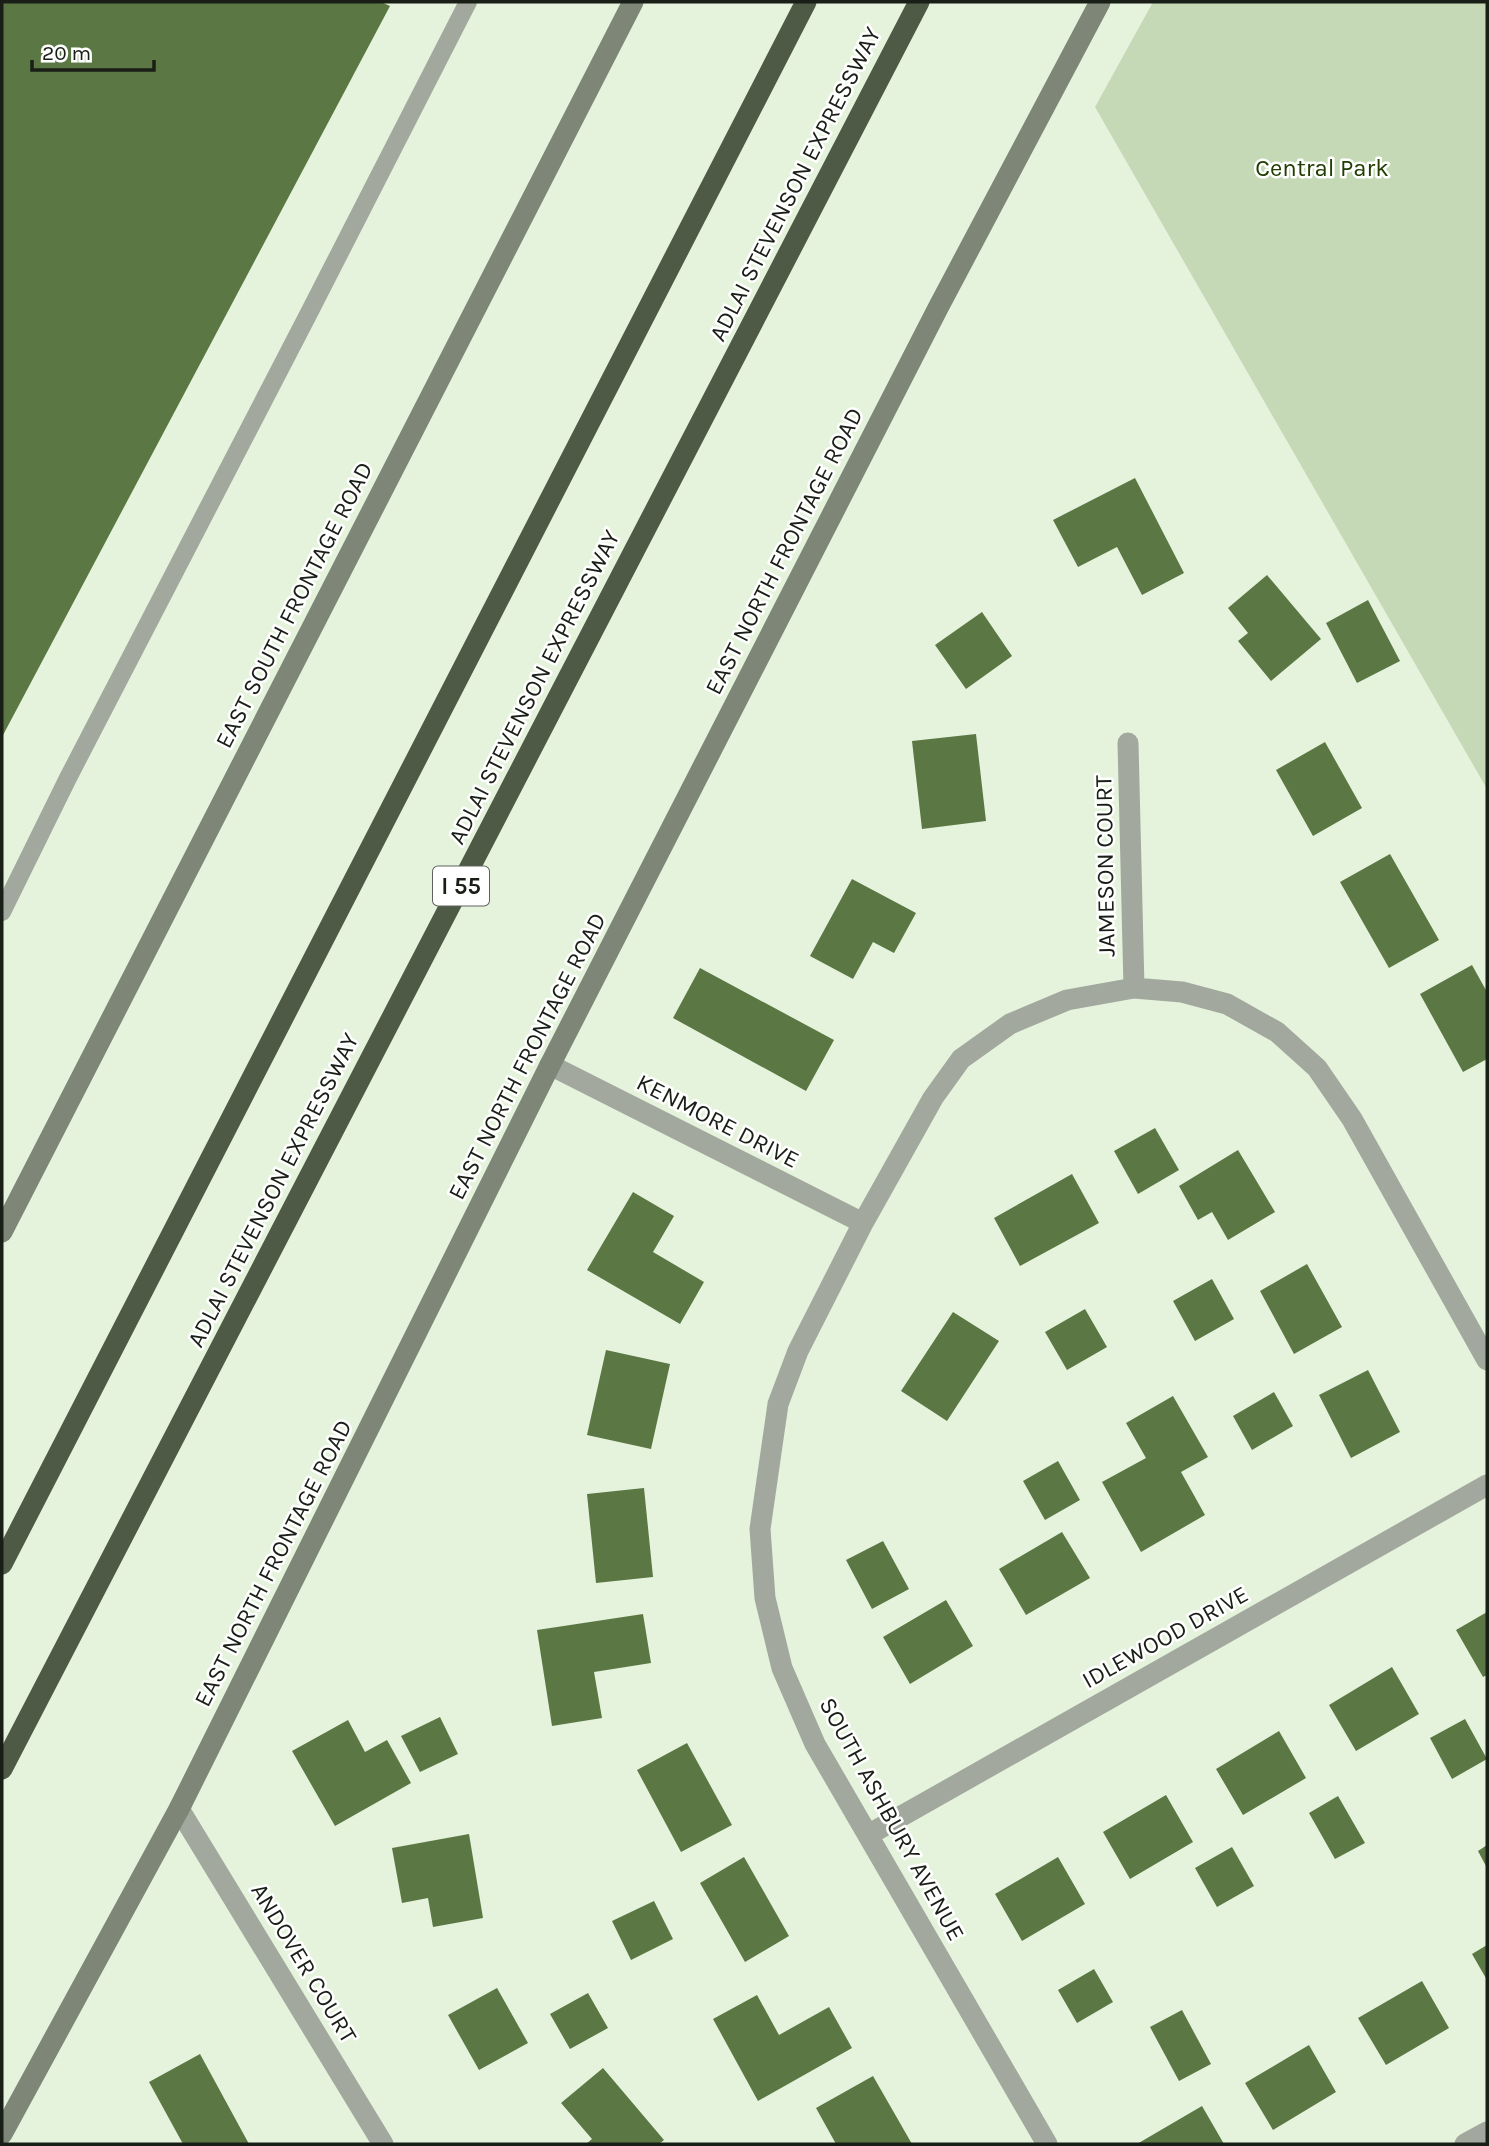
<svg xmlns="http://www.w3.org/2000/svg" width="1489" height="2146" viewBox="0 0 1489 2146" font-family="Karla,sans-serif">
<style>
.green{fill:#c5d9b7}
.building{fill:#5a7744}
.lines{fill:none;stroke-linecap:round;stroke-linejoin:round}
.lane{stroke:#a2a89e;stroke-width:18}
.street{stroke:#a2a89e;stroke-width:21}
.secondary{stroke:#7e8678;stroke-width:21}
.highway{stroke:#4e5946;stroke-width:21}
.labels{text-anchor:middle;stroke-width:5;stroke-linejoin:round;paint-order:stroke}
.shield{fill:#fff;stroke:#5e625c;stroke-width:2}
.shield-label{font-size:23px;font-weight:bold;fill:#191e16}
.park-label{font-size:24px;fill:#213d01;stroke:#fff}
.street-label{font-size:24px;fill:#191e16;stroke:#fff}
</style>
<rect width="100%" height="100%" fill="#e5f3dc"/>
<path class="green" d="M 1153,2 L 1487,2 L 1487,789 L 1095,107 Z"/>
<path class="building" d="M 2,2 L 381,2 L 390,6 L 2,737 Z
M 1135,478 L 1184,573 L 1142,595 L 1117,547 L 1078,567 L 1053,520 Z
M 1267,575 L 1321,639 L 1271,681 L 1238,641 L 1248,633 L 1228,608 Z
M 1368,600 L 1400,661 L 1357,683 L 1326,623 Z
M 982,612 L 1012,656 L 966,689 L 935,645 Z
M 976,734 L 986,821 L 922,829 L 912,741 Z
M 1325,742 L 1362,808 L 1313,836 L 1276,770 Z
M 1390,854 L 1439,940 L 1389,968 L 1340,882 Z
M 852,879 L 916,913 L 894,953 L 873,942 L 853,979 L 810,956 Z
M 1472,965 L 1487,992 L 1487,1059 L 1463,1072 L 1420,994 Z
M 700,968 L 834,1040 L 806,1091 L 673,1018 Z
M 1155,1128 L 1179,1170 L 1138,1194 L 1114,1151 Z
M 1238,1150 L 1275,1212 L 1228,1240 L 1212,1212 L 1198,1220 L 1179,1186 Z
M 1072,1174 L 1099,1223 L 1020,1266 L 994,1218 Z
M 633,1192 L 674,1216 L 653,1252 L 704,1282 L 680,1324 L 587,1270 Z
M 1307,1264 L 1342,1327 L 1294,1354 L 1260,1291 Z
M 1212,1279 L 1234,1319 L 1195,1341 L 1173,1301 Z
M 1085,1309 L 1107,1347 L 1067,1370 L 1045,1332 Z
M 953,1312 L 999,1341 L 947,1421 L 901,1391 Z
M 606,1350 L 670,1364 L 651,1449 L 587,1435 Z
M 1368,1370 L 1400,1432 L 1351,1458 L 1319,1395 Z
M 1274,1392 L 1293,1426 L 1252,1450 L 1233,1416 Z
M 1173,1396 L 1208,1457 L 1181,1472 L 1205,1515 L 1141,1552 L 1102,1482 L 1146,1458 L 1126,1423 Z
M 1058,1461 L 1080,1500 L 1045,1520 L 1023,1481 Z
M 644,1488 L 653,1577 L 596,1583 L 587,1494 Z
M 1062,1532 L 1090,1578 L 1026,1615 L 999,1569 Z
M 883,1541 L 909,1589 L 872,1609 L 846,1560 Z
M 946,1600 L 973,1646 L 910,1684 L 883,1637 Z
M 1487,1612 L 1487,1675 L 1483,1677 L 1456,1630 Z
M 643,1614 L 651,1663 L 594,1672 L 602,1718 L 552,1726 L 537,1630 Z
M 1392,1667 L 1419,1714 L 1356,1751 L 1329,1705 Z
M 440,1717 L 458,1754 L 420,1772 L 401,1736 Z
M 1465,1719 L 1487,1759 L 1452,1779 L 1430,1738 Z
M 348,1720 L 365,1752 L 387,1740 L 411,1783 L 335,1826 L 292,1751 Z
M 1279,1731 L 1306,1778 L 1243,1815 L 1216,1769 Z
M 687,1743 L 732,1825 L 681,1852 L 637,1770 Z
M 1166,1795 L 1193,1842 L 1130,1879 L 1103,1832 Z
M 1338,1796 L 1365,1843 L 1335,1859 L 1309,1813 Z
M 469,1834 L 483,1918 L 433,1927 L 428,1898 L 402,1903 L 392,1848 Z
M 1487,1845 L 1487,1868 L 1478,1851 Z
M 1232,1847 L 1254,1886 L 1217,1907 L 1195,1868 Z
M 744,1857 L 789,1936 L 745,1962 L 700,1883 Z
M 1058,1857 L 1085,1904 L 1022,1941 L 995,1894 Z
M 654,1901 L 673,1939 L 631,1960 L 612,1921 Z
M 1487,1945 L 1487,1980 L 1472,1954 Z
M 1094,1969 L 1113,2002 L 1077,2023 L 1058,1990 Z
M 1422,1981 L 1449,2028 L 1386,2065 L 1358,2018 Z
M 497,1988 L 528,2043 L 479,2070 L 448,2015 Z
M 588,1993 L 608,2028 L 570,2049 L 550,2014 Z
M 757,1995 L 779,2035 L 829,2007 L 852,2048 L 758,2101 L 713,2019 Z
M 1182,2010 L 1211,2064 L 1179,2081 L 1150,2027 Z
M 1309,2045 L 1336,2092 L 1273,2130 L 1245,2083 Z
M 200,2054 L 249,2144 L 183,2144 L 149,2082 Z
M 603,2068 L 664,2140 L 659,2144 L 586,2144 L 592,2139 L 561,2103 Z
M 873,2076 L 912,2144 L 836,2144 L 816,2108 Z
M 1202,2106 L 1224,2144 L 1137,2144 Z"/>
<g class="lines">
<path class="lane" d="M 2,912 L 68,778 L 310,311 L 468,2"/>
<path class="street" d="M 1128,743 L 1134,988
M 550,1065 L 863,1223
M 179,1809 L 383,2144
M 868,1835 L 1487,1485
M 1047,2144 L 815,1744 L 782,1668 L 765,1598 L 760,1529 L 778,1404 L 798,1351 L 863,1223 L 933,1098 L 961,1059 L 1010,1024 L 1067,1000 L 1134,988 L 1182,992 L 1227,1004 L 1277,1032 L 1317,1068 L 1352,1119 L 1487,1360
M 1465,2144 L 1487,2132"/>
<path class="secondary" d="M 2,1232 L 633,2
M 2,2134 L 179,1809 L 550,1065 L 938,308 L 1100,2"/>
<path class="highway" d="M 2,1564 L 806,2
M 2,1769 L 919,2"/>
</g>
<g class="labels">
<rect class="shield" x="433" y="866.5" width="56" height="39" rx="5"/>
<g class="shield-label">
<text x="461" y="894">I 55</text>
</g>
<g class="park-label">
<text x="1322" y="176">Central Park</text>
</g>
<g class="street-label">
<text transform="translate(795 184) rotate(-63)" y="8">ADLAI STEVENSON EXPRESSWAY</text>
<text transform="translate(784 551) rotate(-63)" y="8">EAST NORTH FRONTAGE ROAD</text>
<text transform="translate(294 605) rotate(-63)" y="8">EAST SOUTH FRONTAGE ROAD</text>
<text transform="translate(534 687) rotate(-63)" y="8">ADLAI STEVENSON EXPRESSWAY</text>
<text transform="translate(1105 866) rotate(-91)" y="8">JAMESON COURT</text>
<text transform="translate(527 1056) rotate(-63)" y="8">EAST NORTH FRONTAGE ROAD</text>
<text transform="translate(718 1121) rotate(27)" y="8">KENMORE DRIVE</text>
<text transform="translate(273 1190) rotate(-63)" y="8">ADLAI STEVENSON EXPRESSWAY</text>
<text transform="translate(273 1563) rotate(-63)" y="8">EAST NORTH FRONTAGE ROAD</text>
<text transform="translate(1165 1637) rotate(-29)" y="8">IDLEWOOD DRIVE</text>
<text transform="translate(892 1819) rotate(61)" y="8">SOUTH ASHBURY AVENUE</text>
<text transform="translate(304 1963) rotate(59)" y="8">ANDOVER COURT</text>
</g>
</g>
<rect width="1489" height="2146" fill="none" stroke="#191e16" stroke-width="7"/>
<path d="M32 60v10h122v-10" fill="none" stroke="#191e16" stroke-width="3.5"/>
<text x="42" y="60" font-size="21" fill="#191e16" stroke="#ffffff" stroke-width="5" paint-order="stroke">20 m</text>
</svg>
